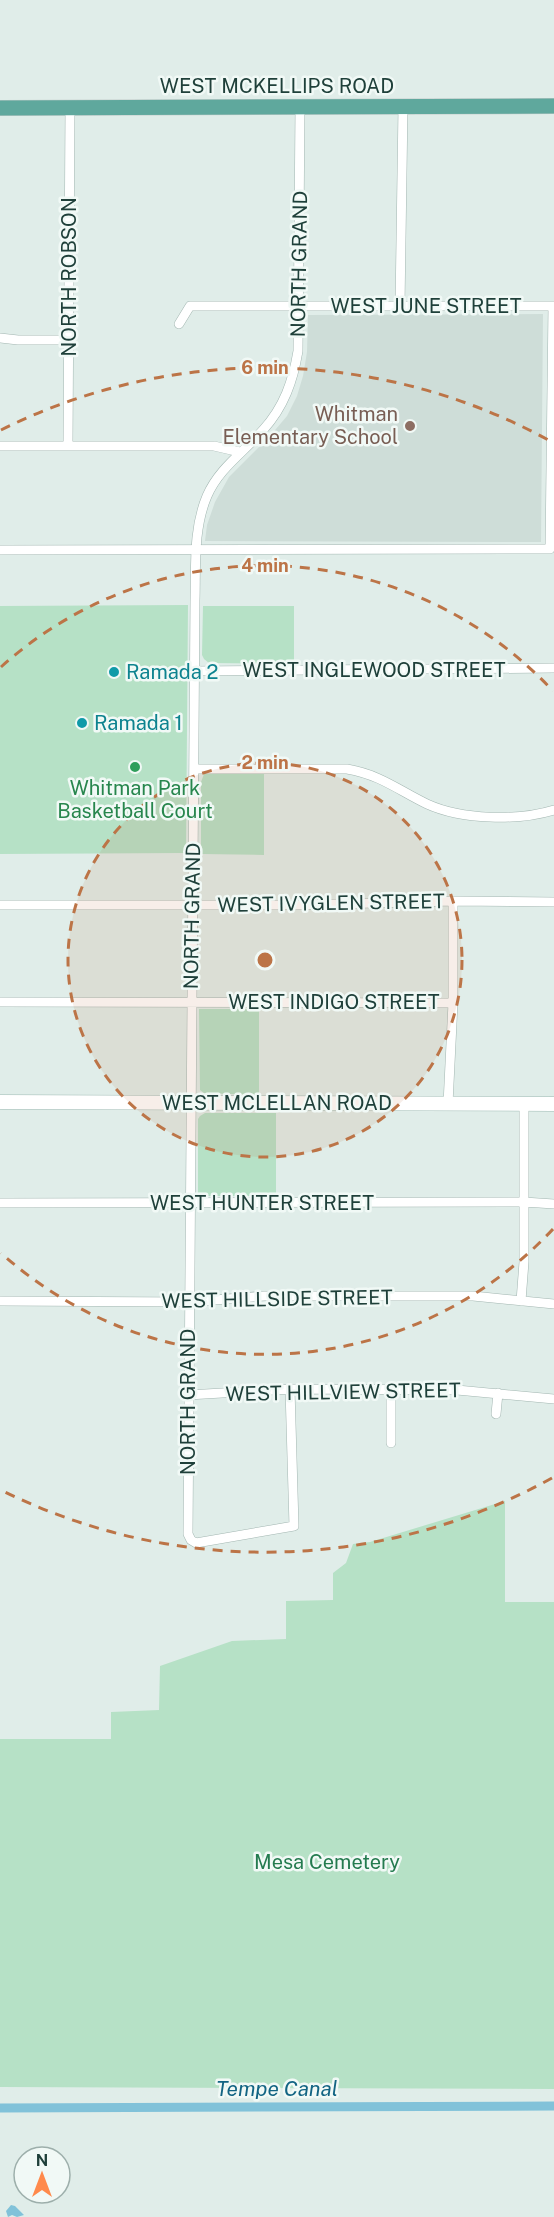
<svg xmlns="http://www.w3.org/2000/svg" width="554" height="2217" viewBox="0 0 554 2217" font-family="'Public Sans',sans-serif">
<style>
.built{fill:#ceddd8}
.green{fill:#b6e1c6}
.water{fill:#81c2d9}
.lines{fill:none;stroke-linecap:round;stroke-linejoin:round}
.canal{stroke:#81c2d9;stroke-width:9}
.street-casing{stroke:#a2b6b1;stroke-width:10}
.secondary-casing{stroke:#9dbab3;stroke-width:15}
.primary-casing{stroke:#c0cac8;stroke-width:16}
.street{stroke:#fff;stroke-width:9}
.secondary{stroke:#fff;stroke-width:14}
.primary{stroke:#5fa89d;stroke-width:15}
.ring{fill:none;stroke:#bc7447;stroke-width:3;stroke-dasharray:10 8}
.education-dot{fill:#8d6e63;stroke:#f1f9f6;stroke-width:2}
.culture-dot{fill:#0f9aa8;stroke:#f1f9f6;stroke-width:2}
.leisure-dot{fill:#2e9e5b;stroke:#f1f9f6;stroke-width:2}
.labels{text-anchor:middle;stroke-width:5;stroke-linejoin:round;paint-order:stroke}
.street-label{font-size:20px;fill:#1f403a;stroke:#f1f9f6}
.education-label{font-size:20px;fill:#785e54;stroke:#f1f9f6;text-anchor:end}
.culture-label{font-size:20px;fill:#0d838f;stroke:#f1f9f6;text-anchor:start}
.leisure-label{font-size:20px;fill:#27864d;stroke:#f1f9f6}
.park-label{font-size:20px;fill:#247b4f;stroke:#f1f9f6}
.water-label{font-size:21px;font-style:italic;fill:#126483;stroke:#f1f9f6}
.centre{fill:#bc7447;stroke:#f1f9f6;stroke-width:3}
.ring-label{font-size:18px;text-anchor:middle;font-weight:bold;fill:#bc7447;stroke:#f1f9f6;stroke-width:5;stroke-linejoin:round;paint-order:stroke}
</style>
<rect width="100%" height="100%" fill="#e0ede9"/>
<path class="built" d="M 543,314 L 541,542 L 205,541 L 207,525 L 215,502 L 229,477 L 270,436 L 287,416 L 297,396 L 303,376 L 307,352 L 308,315 Z"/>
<path class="green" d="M 188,605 L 186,853 L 0,854 L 0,606 Z
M 203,606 L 294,606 L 294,664 L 209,663 L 204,659 L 202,655 Z
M 207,773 L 264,773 L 264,855 L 201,854 L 201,782 L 204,774 Z
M 199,1009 L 259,1009 L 259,1095 L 204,1093 L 200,1090 Z
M 205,1113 L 276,1113 L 276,1196 L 198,1196 L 198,1119 L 200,1116 Z
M 505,1501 L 505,1602 L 554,1602 L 554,2089 L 0,2087 L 0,1739 L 111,1739 L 111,1712 L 159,1710 L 160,1666 L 232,1641 L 286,1639 L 286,1601 L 333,1600 L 333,1573 L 346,1563 L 353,1544 L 370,1542 Z"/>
<path class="water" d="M 11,2205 L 15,2206 L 24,2215 L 17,2217 L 12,2215 L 8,2217 L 6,2211 Z"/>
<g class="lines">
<path class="canal" d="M 0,2108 L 554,2106"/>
<defs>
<path id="street" d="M 400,306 L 403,107
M 179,324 L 190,306 L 554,306
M 0,338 L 18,340 L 68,340
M 0,446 L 214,446 L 240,452
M 68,446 L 70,107
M 0,550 L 550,549 L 553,306
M 194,671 L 554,668
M 194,769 L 347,769 C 381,775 398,790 427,804 C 462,820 518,821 554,810
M 0,905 L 296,905 L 453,901 L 554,902
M 0,1002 L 453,1003
M 448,1104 L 453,1003 L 453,901
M 0,1203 L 524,1202 L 554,1204
M 0,1301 L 189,1302 L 264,1296 L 473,1296 L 554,1304
M 521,1301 L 524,1262 L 524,1104
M 290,1389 L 294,1526 L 196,1543 L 191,1540 L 188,1534 L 195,601 C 196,566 193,529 207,496 C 219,468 244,452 263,430 C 284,407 293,381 298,351 L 300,107
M 188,1395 L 290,1389 L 457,1390 L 554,1399
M 496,1414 L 498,1393
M 391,1443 L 391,1389"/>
<path id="secondary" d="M 0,1102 L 554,1104"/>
<path id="primary" d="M 0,108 L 554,106"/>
</defs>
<use href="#street" class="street-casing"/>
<use href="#secondary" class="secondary-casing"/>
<use href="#primary" class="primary-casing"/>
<use href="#street" class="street"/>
<use href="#secondary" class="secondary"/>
<use href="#primary" class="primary"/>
</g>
<circle cx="265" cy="960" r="197" fill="#bc7447" fill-opacity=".12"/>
<g class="ring">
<circle cx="265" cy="960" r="197"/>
<path d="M553 1229A394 394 0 0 1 1 1253M1 667A394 394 0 0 1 553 691"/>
<path d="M552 1478A592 592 0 0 1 1 1490M1 430A592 592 0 0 1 552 442"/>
</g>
<circle class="education-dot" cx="410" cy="426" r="6"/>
<g class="culture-dot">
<circle cx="114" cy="672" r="6"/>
<circle cx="82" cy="723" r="6"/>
</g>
<circle class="leisure-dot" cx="135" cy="767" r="6"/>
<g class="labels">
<g class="street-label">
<text x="277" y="93">WEST MCKELLIPS ROAD</text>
<text transform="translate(299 264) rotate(-89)" y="7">NORTH GRAND</text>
<text transform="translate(69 277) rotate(-90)" y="7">NORTH ROBSON</text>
<text x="426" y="313">WEST JUNE STREET</text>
<text x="374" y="677">WEST INGLEWOOD STREET</text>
<text transform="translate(331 903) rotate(-1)" y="7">WEST IVYGLEN STREET</text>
<text transform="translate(192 916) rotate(-89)" y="7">NORTH GRAND</text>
<text x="334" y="1009">WEST INDIGO STREET</text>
<text x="277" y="1110">WEST MCLELLAN ROAD</text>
<text x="262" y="1210">WEST HUNTER STREET</text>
<text transform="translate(277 1299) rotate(-1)" y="7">WEST HILLSIDE STREET</text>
<text transform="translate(343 1392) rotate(-1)" y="7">WEST HILLVIEW STREET</text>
<text transform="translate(188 1402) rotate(-90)" y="7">NORTH GRAND</text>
</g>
<g class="education-label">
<text x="398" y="421">Whitman<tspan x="398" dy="23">Elementary School</tspan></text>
</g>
<g class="culture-label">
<text x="126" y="679">Ramada 2</text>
<text x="94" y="730">Ramada 1</text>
</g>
<g class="leisure-label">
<text x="135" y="795">Whitman Park<tspan x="135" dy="23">Basketball Court</tspan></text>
</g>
<g class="park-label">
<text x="327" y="1869">Mesa Cemetery</text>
</g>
<g class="water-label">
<text x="277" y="2096">Tempe Canal</text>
</g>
</g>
<circle cx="265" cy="960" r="9" class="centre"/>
<g class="ring-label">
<text x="265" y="374">6 min</text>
<text x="265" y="572">4 min</text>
<text x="265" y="769">2 min</text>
</g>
<g transform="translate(42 2175)"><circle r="28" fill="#f1f9f6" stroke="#9dafab" stroke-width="1.5"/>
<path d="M0-4.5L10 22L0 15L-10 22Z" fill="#ff8a4c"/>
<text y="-9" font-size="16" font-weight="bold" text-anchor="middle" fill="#1f403a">N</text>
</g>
</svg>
